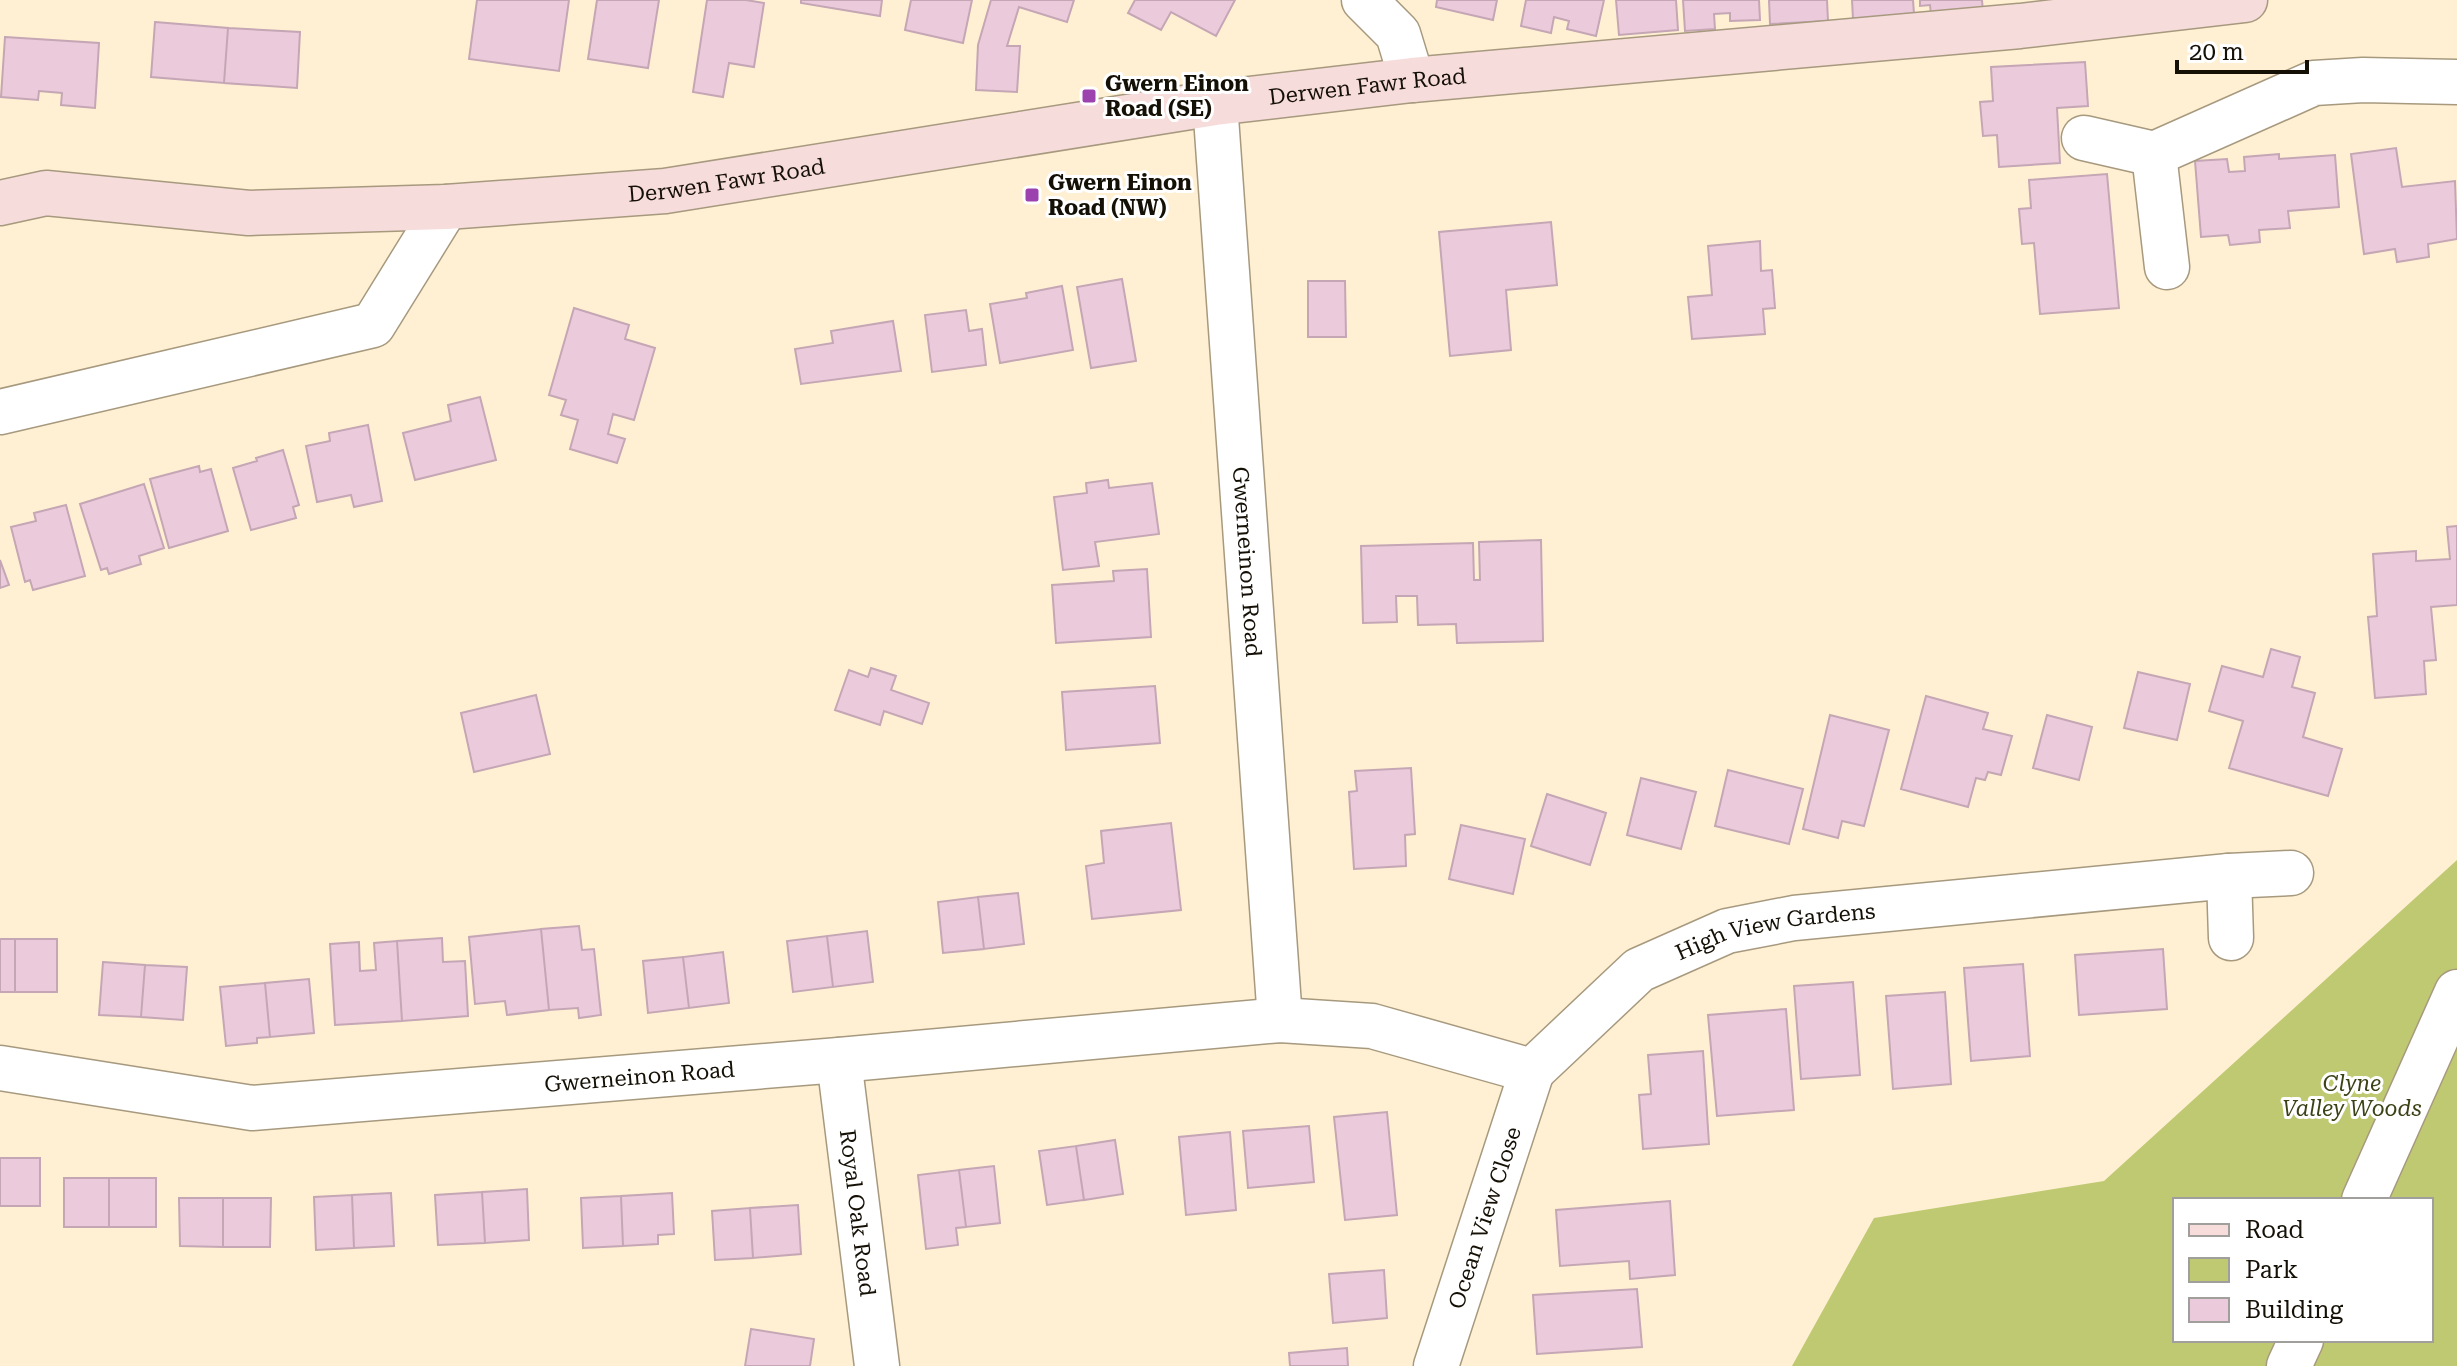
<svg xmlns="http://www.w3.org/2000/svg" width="2457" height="1366" viewBox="0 0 2457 1366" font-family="'Roboto Serif',serif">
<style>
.green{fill:#bec971;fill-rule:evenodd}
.building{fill:#ebcbdb;stroke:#c5a6b5;stroke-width:2}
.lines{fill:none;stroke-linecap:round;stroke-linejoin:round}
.minor-casing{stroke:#a7997e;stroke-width:47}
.secondary-casing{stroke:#a7997e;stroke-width:47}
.minor{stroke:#fff;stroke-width:44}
.secondary{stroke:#f7dcdc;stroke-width:44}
.poi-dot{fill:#9b42af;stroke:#fff;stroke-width:3}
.labels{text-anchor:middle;stroke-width:6;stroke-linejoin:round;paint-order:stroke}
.poi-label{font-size:22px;font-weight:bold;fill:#151006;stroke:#fff;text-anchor:start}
.street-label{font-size:22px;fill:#151006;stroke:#fff}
.park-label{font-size:22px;font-style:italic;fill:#3c4116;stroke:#fff}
</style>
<rect width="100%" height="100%" fill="#fff0d3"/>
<path class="green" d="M 2457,860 L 2457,1366 L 1792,1366 L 1874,1218 L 2104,1181 ZM 2175,1200 L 2431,1200 L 2431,1340 L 2175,1340 Z"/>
<path class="building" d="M 477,0 L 569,0 L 559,71 L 469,59 Z
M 597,0 L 659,0 L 648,68 L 588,59 Z
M 707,0 L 746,0 L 764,3 L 754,67 L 729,63 L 723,97 L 693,92 Z
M 801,0 L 882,0 L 880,16 L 801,3 Z
M 911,0 L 972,0 L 963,43 L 905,30 Z
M 991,0 L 1074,0 L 1067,22 L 1019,7 L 1007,46 L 1020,46 L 1017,92 L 976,90 L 978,45 Z
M 1135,0 L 1235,0 L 1216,36 L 1171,12 L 1161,30 L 1128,13 Z
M 1437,0 L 1497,0 L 1493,20 L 1436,7 Z
M 1526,0 L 1604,0 L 1596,36 L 1567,29 L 1569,21 L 1554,17 L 1551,33 L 1521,26 Z
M 1616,0 L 1676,0 L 1678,30 L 1619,35 Z
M 1683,0 L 1759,0 L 1760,20 L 1730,21 L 1730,13 L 1714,14 L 1715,29 L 1685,31 Z
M 1769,0 L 1827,0 L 1828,21 L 1770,24 Z
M 1852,0 L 1913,0 L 1914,14 L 1853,19 Z
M 1920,0 L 1982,0 L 1983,12 L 1931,15 L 1930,5 L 1920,6 Z
M 155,22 L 228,28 L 224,83 L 151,77 Z
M 228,28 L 300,32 L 297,88 L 224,83 Z
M 5,37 L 99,43 L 95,108 L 61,105 L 62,93 L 39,91 L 38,100 L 1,97 Z
M 2085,62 L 2088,106 L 2057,108 L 2060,163 L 1999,167 L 1997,135 L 1983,136 L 1980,102 L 1993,101 L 1991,67 Z
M 2396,148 L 2402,187 L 2455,181 L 2457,239 L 2428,244 L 2429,257 L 2397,262 L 2395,249 L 2364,254 L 2351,154 Z
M 2279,154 L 2279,159 L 2335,155 L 2339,207 L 2288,211 L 2290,228 L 2259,230 L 2260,242 L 2230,245 L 2228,235 L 2201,237 L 2195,161 L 2227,159 L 2229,172 L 2245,171 L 2244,157 Z
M 2107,174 L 2119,308 L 2040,314 L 2034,243 L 2022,244 L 2019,209 L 2031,208 L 2029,180 Z
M 1551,222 L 1557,285 L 1506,290 L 1511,350 L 1450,356 L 1439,232 Z
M 1760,241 L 1761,271 L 1772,270 L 1775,308 L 1763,309 L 1765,334 L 1692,339 L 1688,297 L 1712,295 L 1708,246 Z
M 1122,279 L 1136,361 L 1091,368 L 1077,287 Z
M 1308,281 L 1345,281 L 1346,337 L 1308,337 Z
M 1062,286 L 1073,350 L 1000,363 L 990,304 L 1027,298 L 1026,293 Z
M 574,308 L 629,325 L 625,339 L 655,348 L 634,420 L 613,414 L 608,434 L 625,439 L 617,463 L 570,449 L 578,420 L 561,415 L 566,400 L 549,395 Z
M 966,310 L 969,331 L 982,329 L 986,365 L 932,372 L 925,315 Z
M 893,321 L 901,371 L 801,384 L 795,349 L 833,343 L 831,331 Z
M 480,397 L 496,460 L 415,480 L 403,433 L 451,421 L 448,405 Z
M 368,425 L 382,501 L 354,507 L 351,495 L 317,502 L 306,446 L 330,441 L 329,433 Z
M 283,450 L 299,505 L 293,507 L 296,518 L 251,530 L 233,468 L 257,461 L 256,458 Z
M 199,466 L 200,472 L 211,469 L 228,531 L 169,548 L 150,479 Z
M 1108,480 L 1109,488 L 1152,483 L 1159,534 L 1095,542 L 1099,566 L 1063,570 L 1054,497 L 1087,493 L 1086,483 Z
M 144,484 L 164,548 L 139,556 L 141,564 L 109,574 L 107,568 L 101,570 L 80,504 Z
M 66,505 L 85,576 L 33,590 L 30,580 L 25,582 L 11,527 L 36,521 L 34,513 Z
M 2457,526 L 2457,605 L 2431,607 L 2436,660 L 2424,661 L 2426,694 L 2375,698 L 2368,617 L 2377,616 L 2373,554 L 2416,551 L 2416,561 L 2450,559 L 2447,527 Z
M 1541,540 L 1543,641 L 1457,643 L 1456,624 L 1418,625 L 1417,596 L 1396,596 L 1397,622 L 1363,623 L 1361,546 L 1473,543 L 1474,580 L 1480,580 L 1479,542 Z
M 0,560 L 9,585 L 0,588 Z
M 1147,569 L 1151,637 L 1056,643 L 1052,585 L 1114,581 L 1113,571 Z
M 2271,649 L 2300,657 L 2292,687 L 2315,693 L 2303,737 L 2342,749 L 2328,796 L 2229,768 L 2243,721 L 2209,711 L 2222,666 L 2263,677 Z
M 871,668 L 896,676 L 891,690 L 929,703 L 922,724 L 884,711 L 880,725 L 835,710 L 849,670 L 868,677 Z
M 2138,672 L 2190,684 L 2177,740 L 2124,728 Z
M 1155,686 L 1160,743 L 1066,750 L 1062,692 Z
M 536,695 L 550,754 L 474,772 L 461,713 Z
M 1926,696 L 1988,713 L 1983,729 L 2012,736 L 2001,775 L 1988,772 L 1985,780 L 1976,778 L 1968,807 L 1901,789 Z
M 1830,715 L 1889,730 L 1864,826 L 1842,821 L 1838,838 L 1803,829 Z
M 2047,715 L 2092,727 L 2079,780 L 2033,768 Z
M 1411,768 L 1415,834 L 1405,835 L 1406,866 L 1354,869 L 1349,792 L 1357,791 L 1355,771 Z
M 1728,770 L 1803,789 L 1789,844 L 1715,826 Z
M 1641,778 L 1696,792 L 1681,849 L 1627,835 Z
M 1547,794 L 1606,813 L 1590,865 L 1531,846 Z
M 1171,823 L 1181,910 L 1092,919 L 1086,866 L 1104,863 L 1101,831 Z
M 1461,825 L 1525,839 L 1513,894 L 1449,879 Z
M 1018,893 L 1024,944 L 984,949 L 978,897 Z
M 978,897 L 984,949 L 943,953 L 938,902 Z
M 579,926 L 582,950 L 594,949 L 601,1015 L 579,1018 L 578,1008 L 549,1010 L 541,929 Z
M 541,929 L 549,1010 L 507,1015 L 505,1001 L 475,1004 L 469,937 Z
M 867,931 L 873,982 L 833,987 L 827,936 Z
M 827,936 L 833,987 L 793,992 L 787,941 Z
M 442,938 L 443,962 L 465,961 L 468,1016 L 402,1021 L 397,941 Z
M 0,939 L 15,939 L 15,992 L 0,992 Z
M 15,939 L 57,939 L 57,992 L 15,992 Z
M 397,941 L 402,1021 L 335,1025 L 330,944 L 359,942 L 360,971 L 376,970 L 374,943 Z
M 2163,949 L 2167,1009 L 2079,1015 L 2075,955 Z
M 723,952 L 729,1003 L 689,1008 L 683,957 Z
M 683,957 L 689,1008 L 648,1013 L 643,961 Z
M 103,962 L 145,965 L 141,1017 L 99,1015 Z
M 2023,964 L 2030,1056 L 1971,1061 L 1964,968 Z
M 145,965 L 187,967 L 183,1020 L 141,1017 Z
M 309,979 L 314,1033 L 270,1037 L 265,983 Z
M 1853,982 L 1860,1075 L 1801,1079 L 1794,986 Z
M 265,983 L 270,1037 L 257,1038 L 257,1043 L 226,1046 L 220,987 Z
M 1945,992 L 1951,1084 L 1893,1089 L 1886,996 Z
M 1786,1009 L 1794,1110 L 1717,1116 L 1708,1015 Z
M 1703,1051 L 1709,1144 L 1643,1149 L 1639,1095 L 1651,1094 L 1648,1055 Z
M 1387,1112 L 1397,1215 L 1345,1220 L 1334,1117 Z
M 1309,1126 L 1314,1182 L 1248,1188 L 1243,1131 Z
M 1230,1132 L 1236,1210 L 1186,1215 L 1179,1137 Z
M 1115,1140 L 1123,1194 L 1084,1200 L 1076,1146 Z
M 1076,1146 L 1084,1200 L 1047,1205 L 1039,1151 Z
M 0,1158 L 40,1158 L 40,1206 L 0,1206 Z
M 994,1166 L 1000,1223 L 966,1227 L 959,1170 Z
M 959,1170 L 966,1227 L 956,1228 L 958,1245 L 926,1249 L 918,1175 Z
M 64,1178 L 109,1178 L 109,1227 L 64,1227 Z
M 109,1178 L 156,1178 L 156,1227 L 109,1227 Z
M 527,1189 L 529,1240 L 485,1243 L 482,1192 Z
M 482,1192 L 485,1243 L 438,1245 L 435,1195 Z
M 391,1193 L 394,1246 L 354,1248 L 352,1195 Z
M 672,1193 L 674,1234 L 658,1235 L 658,1244 L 623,1246 L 621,1196 Z
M 352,1195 L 354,1248 L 316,1250 L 314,1197 Z
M 621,1196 L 623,1246 L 583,1248 L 581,1198 Z
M 179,1198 L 223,1198 L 223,1247 L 180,1246 Z
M 223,1198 L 271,1198 L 270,1247 L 223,1247 Z
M 1670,1201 L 1675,1275 L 1630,1279 L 1629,1261 L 1560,1266 L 1556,1210 Z
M 798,1205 L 801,1254 L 753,1258 L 750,1208 Z
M 750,1208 L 753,1258 L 715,1260 L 712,1211 Z
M 1384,1270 L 1387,1318 L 1333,1323 L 1329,1274 Z
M 1637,1289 L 1642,1347 L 1537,1354 L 1533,1295 Z
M 751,1329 L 814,1339 L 810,1366 L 745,1366 Z
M 1347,1348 L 1348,1366 L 1290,1366 L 1289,1353 Z"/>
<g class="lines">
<defs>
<g id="minor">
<path d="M 1364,0 L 1398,34 L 1412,80"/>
<path id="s1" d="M 1215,103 L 1280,1020"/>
<path d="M 2084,138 L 2154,154"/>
<path d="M 2167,267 L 2154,154 L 2314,83 L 2363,80 L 2457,82"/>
<path d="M 0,412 L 373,325 L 446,207"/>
<path d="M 2229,876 L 2231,938"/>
<path id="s2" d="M 839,1060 L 877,1366"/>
<path id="s3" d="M 0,1068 L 252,1108 L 839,1060 L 1280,1020 L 1372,1026 L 1532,1071 L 1639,970 L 1727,931 L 1794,918 L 2229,876 L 2291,873"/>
<path d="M 2364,1200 L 2457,992"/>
<path id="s4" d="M 1436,1366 L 1532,1071"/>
<path d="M 2289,1366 L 2301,1340"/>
</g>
<g id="secondary">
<path id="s5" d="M 0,203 L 46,193 L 249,213 L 446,207 L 665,191 L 1215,103 L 1412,80 L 2020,26 L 2245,0"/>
</g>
</defs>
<use href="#minor" class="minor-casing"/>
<use href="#secondary" class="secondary-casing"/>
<use href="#minor" class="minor"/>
<use href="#secondary" class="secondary"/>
</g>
<g class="poi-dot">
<rect x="1081" y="88" width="16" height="16" rx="4"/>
<rect x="1024" y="187" width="16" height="16" rx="4"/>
</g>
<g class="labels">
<g class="poi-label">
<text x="1105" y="91">Gwern Einon<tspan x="1105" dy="25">Road (SE)</tspan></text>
<text x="1048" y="190">Gwern Einon<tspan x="1048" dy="25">Road (NW)</tspan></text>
</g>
<g class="street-label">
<text dy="8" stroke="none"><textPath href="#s5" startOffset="1378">Derwen Fawr Road</textPath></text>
<text dy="8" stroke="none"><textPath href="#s5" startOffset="730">Derwen Fawr Road</textPath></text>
<text dy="8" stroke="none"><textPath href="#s1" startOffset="460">Gwerneinon Road</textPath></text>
<text dy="8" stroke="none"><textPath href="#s3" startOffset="1836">High View Gardens</textPath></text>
<text dy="8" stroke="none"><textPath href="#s3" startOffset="644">Gwerneinon Road</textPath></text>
<text dy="8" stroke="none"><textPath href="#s2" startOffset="154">Royal Oak Road</textPath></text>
<text dy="8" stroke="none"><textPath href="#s4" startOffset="156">Ocean View Close</textPath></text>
</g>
<g class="park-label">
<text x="2352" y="1091">Clyne<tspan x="2352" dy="25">Valley Woods</tspan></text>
</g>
</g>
<rect x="2173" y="1198" width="260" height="144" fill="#ffffff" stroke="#a19f9b" stroke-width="2"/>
<rect x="2189" y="1224" width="40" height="12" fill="#f7dcdc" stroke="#a19f9b" stroke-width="2"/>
<text x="2245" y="1238" font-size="24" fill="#151006">Road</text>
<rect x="2189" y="1258" width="40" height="24" fill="#bec971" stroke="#a19f9b" stroke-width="2"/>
<text x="2245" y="1278" font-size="24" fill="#151006">Park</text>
<rect x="2189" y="1298" width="40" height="24" fill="#ebcbdb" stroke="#a19f9b" stroke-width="2"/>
<text x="2245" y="1318" font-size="24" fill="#151006">Building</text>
<path d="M2177 60v12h130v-12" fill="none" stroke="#151006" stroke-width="4"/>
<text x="2189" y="60" font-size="24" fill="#151006" stroke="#ffffff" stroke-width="6" paint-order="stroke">20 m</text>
</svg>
